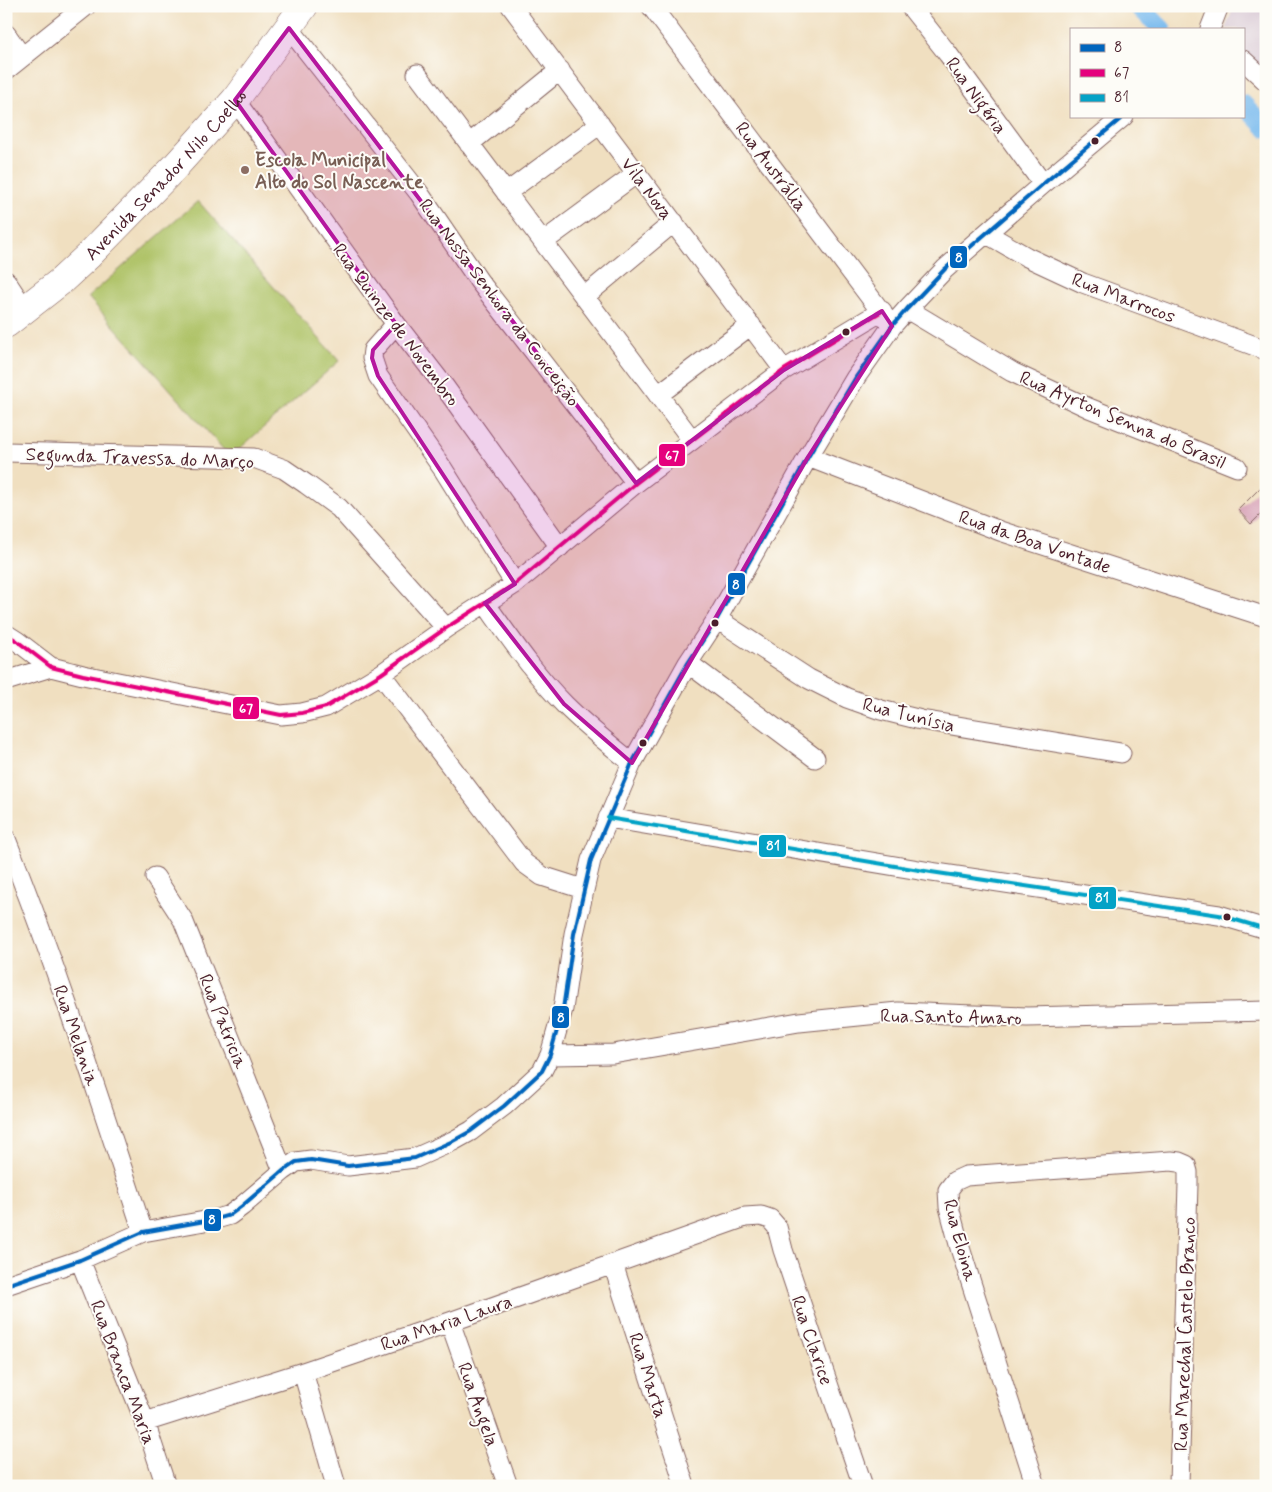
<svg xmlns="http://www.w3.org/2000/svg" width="1272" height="1492" viewBox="0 0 1272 1492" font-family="Mynerve,sans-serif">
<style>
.industrial{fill:#d0bdcd}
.green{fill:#afc367;stroke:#7c7149}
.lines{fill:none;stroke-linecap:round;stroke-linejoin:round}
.canal{stroke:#7abbee;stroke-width:19}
.building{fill:#d69eb4}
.minor-casing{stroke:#84625f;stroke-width:21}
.primary-casing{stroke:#84625f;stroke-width:29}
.minor{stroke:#fff;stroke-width:19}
.primary{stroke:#fff;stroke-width:28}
.bus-1-casing{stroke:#fdfcf7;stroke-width:8}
.bus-2-casing{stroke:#fdfcf7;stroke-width:8}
.bus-3-casing{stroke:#fdfcf7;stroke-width:8}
.bus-1{stroke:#0065bd;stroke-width:4}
.bus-2{stroke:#e5007d;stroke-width:4}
.bus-3{stroke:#04a2c6;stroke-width:4}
.marked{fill:#b5179e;fill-opacity:0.2;stroke:#b5179e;stroke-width:4;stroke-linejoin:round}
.bus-dot{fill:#4a1f2b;stroke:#fdfcf7;stroke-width:2}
.education-dot{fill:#8d6e63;stroke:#fdfcf7;stroke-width:2}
.labels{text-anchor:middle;stroke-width:4;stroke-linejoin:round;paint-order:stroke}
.street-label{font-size:19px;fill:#4a1f2b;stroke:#fdfcf7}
.education-label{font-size:19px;font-weight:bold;fill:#785e54;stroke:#fdfcf7;text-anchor:start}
.line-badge{stroke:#fdfcf7;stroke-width:2}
.badge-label{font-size:14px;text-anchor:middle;font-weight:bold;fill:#fff}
</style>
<rect width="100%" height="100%" fill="#fdfcf7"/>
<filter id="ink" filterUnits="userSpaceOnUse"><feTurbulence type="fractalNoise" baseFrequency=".02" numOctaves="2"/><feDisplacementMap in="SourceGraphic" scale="10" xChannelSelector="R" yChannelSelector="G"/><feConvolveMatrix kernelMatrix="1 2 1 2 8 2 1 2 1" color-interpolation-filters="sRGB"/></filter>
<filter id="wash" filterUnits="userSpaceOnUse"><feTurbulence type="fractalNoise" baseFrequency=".0096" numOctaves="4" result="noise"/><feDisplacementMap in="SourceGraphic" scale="20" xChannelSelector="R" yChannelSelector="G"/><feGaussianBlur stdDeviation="1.12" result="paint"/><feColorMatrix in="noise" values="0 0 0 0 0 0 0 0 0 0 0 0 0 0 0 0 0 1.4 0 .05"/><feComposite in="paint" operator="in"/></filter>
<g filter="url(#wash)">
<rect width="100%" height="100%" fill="#f0dfc0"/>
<path class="industrial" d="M 1234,6 L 1266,6 L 1266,80 L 1243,61 L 1243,29 L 1225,29 Z"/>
<path class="green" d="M 198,201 L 339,361 L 230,457 L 88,297 Z"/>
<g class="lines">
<path class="canal" d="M 1138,6 L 1162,29
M 1243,104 L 1266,128"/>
</g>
<g id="blocks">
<path class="building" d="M 1266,482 L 1266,509 L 1251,524 L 1238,510 Z"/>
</g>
</g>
<g filter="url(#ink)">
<use href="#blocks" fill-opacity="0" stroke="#84625f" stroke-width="1"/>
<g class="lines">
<defs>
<path id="minor" d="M 511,6 L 784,370
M 651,6 L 888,321
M 910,6 L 948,54 L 1043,184
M 289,28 L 419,193 L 479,281 L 636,483
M 1210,29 L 1219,6
M 6,34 L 22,57
M 1243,60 L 1266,81
M 6,70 L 86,6
M 417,74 L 692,440
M 235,100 L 396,324 L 444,386 L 560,547
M 469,144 L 560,70
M 506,193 L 600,124
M 987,234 L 1027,257 L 1083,283 L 1266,350
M 543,242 L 637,173
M 6,281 L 25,310
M 584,297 L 674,222
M 907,309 L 1012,372 L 1089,408 L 1237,467
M 396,324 L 373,350 L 372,358 L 378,376 L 443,469 L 515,584
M 658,395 L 751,325
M 6,452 L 254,458 L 284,469 L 306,484 L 339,508 L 446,628
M 808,457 L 1000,531 L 1266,617
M 485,603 C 510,638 535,675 565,705 C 586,726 609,744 632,763
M 717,619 L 809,679 L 847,698 L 881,710 L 921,720 L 1121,753
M 6,634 L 17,641 L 51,667 L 83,675 L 281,715 L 302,713 L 326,707 L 381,674 L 446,628 L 515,584 L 636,483 L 784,370 L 882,311
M 688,663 L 815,758
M 381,674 L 524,863 L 542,876 L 583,889
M 6,681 L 51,667
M 608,818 L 931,872 L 1219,915 L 1266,929
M 6,839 C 57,968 100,1100 143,1232
M 155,877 L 183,920 L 283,1171
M 550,1055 L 613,1054 L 799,1022 L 898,1012 L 1027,1017 L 1266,1011
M 80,1260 L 145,1422 L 166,1486
M 613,1264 L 685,1486
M 6,1285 L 80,1260 L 143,1232 L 216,1219 L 230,1215 L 242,1206 L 283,1171 L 296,1162 L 311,1160 L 348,1166 L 415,1158 L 453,1141 L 471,1131 L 504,1106 L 542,1071 L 550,1055 L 563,1009 L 574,934 L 591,860 L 632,763 L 688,663 L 717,619 L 808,457 L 856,377 L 892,326 L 907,309 L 945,269 L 1043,184 L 1124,116
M 450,1322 L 508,1486
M 303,1372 L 336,1486
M 145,1422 L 303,1372 L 450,1322 L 745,1217 L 761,1216 L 770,1219 L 777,1227 L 783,1250 L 824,1372 L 863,1486
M 1036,1486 L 960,1248 L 949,1207 L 948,1190 L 955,1181 L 966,1176 L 1171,1161 L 1179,1162 L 1186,1165 L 1188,1172 L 1188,1184 L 1179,1484"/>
<g id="primary">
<path id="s1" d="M 6,324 L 61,281 L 88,256 L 173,169 L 235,100 L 304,6"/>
</g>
</defs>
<use href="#minor" class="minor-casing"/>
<use href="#primary" class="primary-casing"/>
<use href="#minor" class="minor"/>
<use href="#primary" class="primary"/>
<defs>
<path id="bus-1" d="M 6,1285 L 80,1260 L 143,1232 L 216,1219 L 230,1215 L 242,1206 L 283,1171 L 296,1162 L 311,1160 L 348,1166 L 415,1158 L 453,1141 L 471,1131 L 504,1106 L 542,1071 L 550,1055 L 563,1009 L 574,934 L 591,860 L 632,763 L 688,663 L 717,619 L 808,457 L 856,377 L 892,326 L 907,309 L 945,269 L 1043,184 L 1124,116"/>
<path id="bus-2" d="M 6,634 L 17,641 L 51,667 L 83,675 L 281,715 L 302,713 L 326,707 L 381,674 L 446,628 L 515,584 L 636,483 L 784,370 L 882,311"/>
<path id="bus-3" d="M 608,818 L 931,872 L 1219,915 L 1266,929"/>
</defs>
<use href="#bus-1" class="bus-1-casing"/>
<use href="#bus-2" class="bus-2-casing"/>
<use href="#bus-3" class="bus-3-casing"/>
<use href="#bus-1" class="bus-1"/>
<use href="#bus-2" class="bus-2"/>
<use href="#bus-3" class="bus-3"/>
</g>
</g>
<path class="marked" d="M 289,28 L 636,483 L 784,370 L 882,311 L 892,326 L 808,457 L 632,763 L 564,704 L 485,603 L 515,584 L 378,376 L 372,358 L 373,350 L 396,324 L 235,100 Z"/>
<g class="bus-dot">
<circle cx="1095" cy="141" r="4.5"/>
<circle cx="846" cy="332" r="4.5"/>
<circle cx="715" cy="623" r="4.5"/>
<circle cx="643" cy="743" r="4.5"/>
<circle cx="1227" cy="917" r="4.5"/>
</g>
<circle class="education-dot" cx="245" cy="170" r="5"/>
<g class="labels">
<g class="street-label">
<text transform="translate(977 95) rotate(54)" y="7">Rua Nigéria</text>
<text transform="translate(772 166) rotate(53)" y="7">Rua Austrália</text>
<text dy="7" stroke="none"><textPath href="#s1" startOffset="219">Avenida Senador Nilo Coelho</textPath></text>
<text transform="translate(648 188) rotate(53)" y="7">Vila Nova</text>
<text transform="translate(1124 297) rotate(21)" y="7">Rua Marrocos</text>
<text transform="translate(500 302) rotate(53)" y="7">Rua Nossa Senhora da Conceição</text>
<text transform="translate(397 324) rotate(53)" y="7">Rua Quinze de Novembro</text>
<text transform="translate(1123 419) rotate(23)" y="7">Rua Ayrton Senna do Brasil</text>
<text transform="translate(140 457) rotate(2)" y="7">Segunda Travessa do Março</text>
<text transform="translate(1035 541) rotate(19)" y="7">Rua da Boa Vontade</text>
<text transform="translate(909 714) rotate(14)" y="7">Rua Tunísia</text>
<text transform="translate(951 1016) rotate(1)" y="7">Rua Santo Amaro</text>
<text transform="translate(224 1021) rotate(68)" y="7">Rua Patricia</text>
<text transform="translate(77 1035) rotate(71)" y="7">Rua Melania</text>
<text transform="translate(961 1240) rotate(75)" y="7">Rua Eloina</text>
<text transform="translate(446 1322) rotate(-19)" y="7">Rua Maria Laura</text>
<text transform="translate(1184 1334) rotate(-88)" y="7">Rua Marechal Castelo Branco</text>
<text transform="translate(813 1340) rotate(71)" y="7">Rua Clarice</text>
<text transform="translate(124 1372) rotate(69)" y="7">Rua Branca Maria</text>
<text transform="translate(649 1375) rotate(72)" y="7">Rua Marta</text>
<text transform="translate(479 1404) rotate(70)" y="7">Rua Angela</text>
</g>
<g class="education-label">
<text x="255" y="166">Escola Municipal<tspan x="255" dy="22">Alto do Sol Nascente</tspan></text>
</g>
</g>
<g class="line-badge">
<rect x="949" y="245" width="19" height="24" rx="5" fill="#0065bd"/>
<rect x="658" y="443" width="28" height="24" rx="5" fill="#e5007d"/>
<rect x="727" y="572" width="19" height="24" rx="5" fill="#0065bd"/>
<rect x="232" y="696" width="28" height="24" rx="5" fill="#e5007d"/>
<rect x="758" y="834" width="29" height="24" rx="5" fill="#04a2c6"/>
<rect x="1088" y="886" width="29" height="24" rx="5" fill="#04a2c6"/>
<rect x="551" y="1005" width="19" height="24" rx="5" fill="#0065bd"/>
<rect x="203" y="1208" width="19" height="24" rx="5" fill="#0065bd"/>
</g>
<g class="badge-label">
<text x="959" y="262">8</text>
<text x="672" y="460">67</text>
<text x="736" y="589">8</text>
<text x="246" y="713">67</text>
<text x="773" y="850">81</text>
<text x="1102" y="902">81</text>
<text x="561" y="1022">8</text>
<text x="212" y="1224">8</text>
</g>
<rect width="1272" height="1492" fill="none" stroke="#fdfcf7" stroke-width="25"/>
<rect x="1070" y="28" width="175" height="90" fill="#fdfcf7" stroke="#b5a4a5"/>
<rect x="1080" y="44" width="25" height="8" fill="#0065bd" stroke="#b5a4a5"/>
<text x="1114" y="52" font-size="15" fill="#4a1f2b">8</text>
<rect x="1080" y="69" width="25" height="8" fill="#e5007d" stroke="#b5a4a5"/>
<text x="1114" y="78" font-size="15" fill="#4a1f2b">67</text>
<rect x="1080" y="94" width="25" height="8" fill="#04a2c6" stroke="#b5a4a5"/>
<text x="1114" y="102" font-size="15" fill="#4a1f2b">81</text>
</svg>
